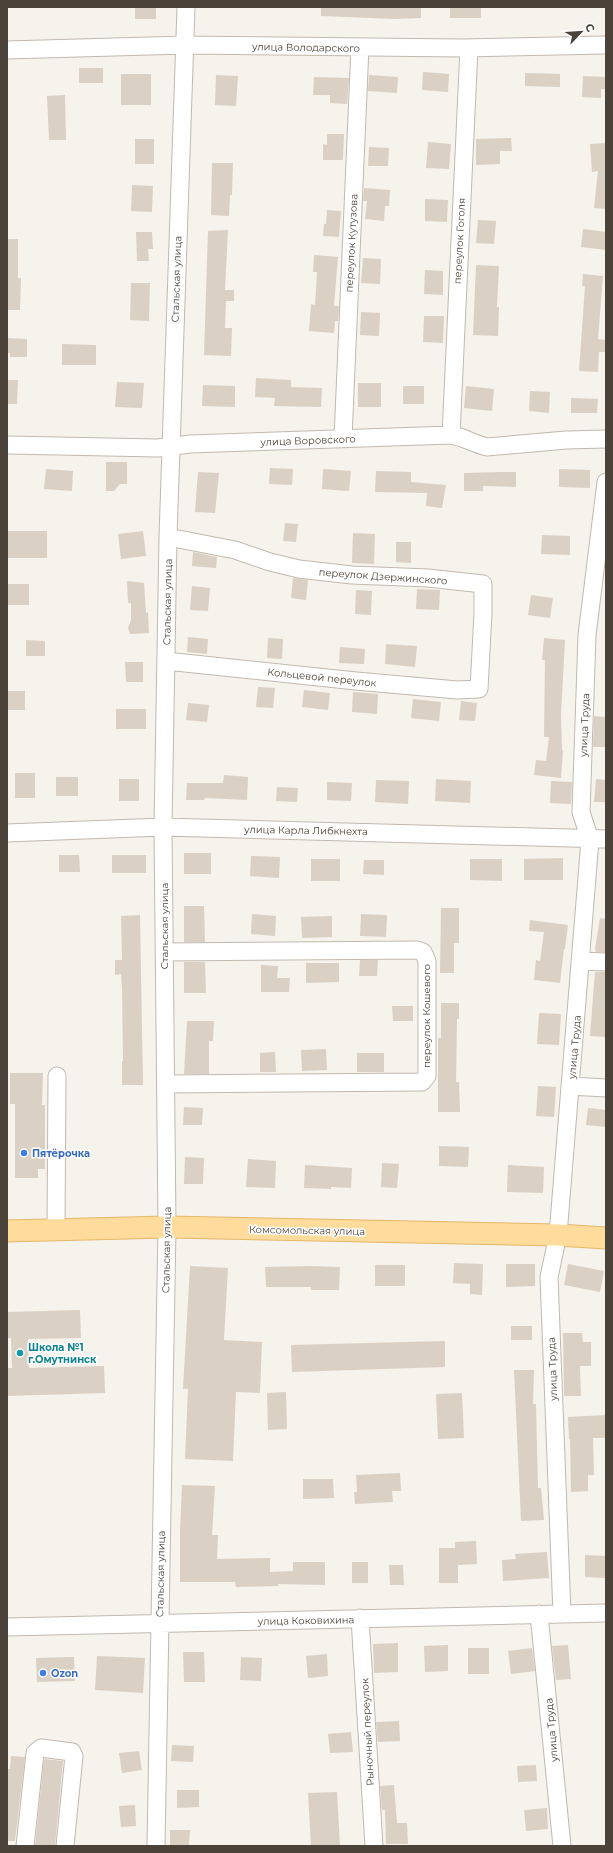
<svg xmlns="http://www.w3.org/2000/svg" width="613" height="1853" viewBox="0 0 613 1853" font-family="Montserrat,sans-serif">
<style>
.building{fill:#dbd0c4}
.lines{fill:none;stroke-linecap:round;stroke-linejoin:round}
.minor-casing{stroke:#c2b9ae;stroke-width:19}
.major-casing{stroke:#e6b76a;stroke-width:23}
.minor{stroke:#fff;stroke-width:17}
.major{stroke:#ffdb9c;stroke-width:21}
.shop-dot{fill:#3f7fe0;stroke:#fff;stroke-width:1.5}
.culture-dot{fill:#0f9aa8;stroke:#fff;stroke-width:1.5}
.labels{text-anchor:middle;stroke-width:3;stroke-linejoin:round;paint-order:stroke}
.street-label{font-size:10px;fill:#4b4239;stroke:#fff}
.shop-label{font-size:10px;font-weight:bold;fill:#366cbe;stroke:#fff;text-anchor:start}
.culture-label{font-size:10px;font-weight:bold;fill:#0d838f;stroke:#fff;text-anchor:start}
</style>
<rect width="100%" height="100%" fill="#f6f2ec"/>
<path class="building" d="M 135,7 L 156,7 L 156,19 L 135,19 Z
M 321,7 L 421,7 L 421,18 L 395,19 L 321,16 Z
M 450,7 L 481,7 L 481,18 L 450,18 Z
M 79,68 L 103,68 L 103,83 L 79,83 Z
M 423,72 L 449,74 L 448,92 L 422,90 Z
M 525,73 L 560,74 L 560,87 L 525,86 Z
M 121,74 L 151,74 L 151,105 L 121,105 Z
M 216,75 L 238,76 L 236,106 L 215,105 Z
M 369,75 L 398,77 L 397,93 L 368,91 Z
M 583,76 L 606,77 L 606,89 L 601,89 L 601,98 L 582,97 Z
M 314,77 L 349,78 L 347,104 L 330,103 L 330,95 L 313,95 Z
M 65,95 L 66,140 L 49,140 L 47,96 Z
M 327,134 L 344,134 L 343,160 L 323,160 L 323,144 L 327,145 Z
M 511,138 L 512,151 L 500,151 L 500,164 L 476,165 L 476,139 Z
M 135,139 L 154,139 L 154,164 L 135,164 Z
M 428,142 L 451,144 L 449,169 L 426,168 Z
M 606,143 L 606,209 L 594,208 L 598,171 L 592,172 L 590,144 Z
M 369,147 L 389,148 L 388,166 L 368,166 Z
M 212,163 L 233,163 L 232,195 L 230,195 L 229,216 L 211,215 Z
M 132,185 L 153,186 L 152,212 L 131,211 Z
M 364,188 L 390,190 L 389,206 L 385,206 L 384,221 L 365,219 L 367,201 L 363,201 Z
M 425,199 L 448,200 L 447,222 L 425,221 Z
M 327,210 L 341,211 L 339,237 L 323,236 L 324,224 L 326,224 Z
M 478,220 L 496,221 L 494,244 L 476,243 Z
M 583,229 L 606,232 L 606,250 L 581,247 Z
M 228,230 L 225,290 L 234,290 L 234,301 L 226,301 L 225,328 L 232,328 L 231,356 L 204,355 L 208,231 Z
M 136,232 L 152,232 L 153,249 L 148,249 L 149,261 L 137,261 Z
M 7,239 L 18,239 L 18,278 L 21,278 L 20,310 L 7,310 Z
M 314,255 L 338,257 L 334,306 L 339,306 L 338,321 L 335,321 L 334,333 L 309,331 L 311,304 L 315,305 L 317,272 L 313,272 Z
M 363,258 L 381,259 L 380,284 L 361,283 Z
M 476,265 L 499,266 L 497,307 L 499,307 L 498,336 L 473,335 Z
M 425,270 L 443,271 L 443,295 L 424,294 Z
M 583,274 L 603,276 L 598,339 L 606,340 L 606,352 L 599,352 L 598,372 L 579,371 L 585,286 L 582,286 Z
M 131,283 L 150,283 L 149,321 L 130,320 Z
M 361,312 L 380,313 L 379,336 L 360,335 Z
M 424,316 L 444,316 L 443,343 L 423,342 Z
M 7,338 L 27,339 L 27,357 L 10,357 L 10,353 L 7,353 Z
M 62,344 L 96,345 L 96,365 L 62,365 Z
M 256,378 L 291,380 L 291,387 L 322,388 L 321,407 L 274,406 L 275,398 L 255,397 Z
M 7,380 L 18,380 L 17,404 L 7,404 Z
M 117,382 L 144,383 L 142,408 L 115,407 Z
M 358,383 L 381,383 L 381,407 L 358,407 Z
M 203,385 L 235,386 L 235,407 L 202,406 Z
M 403,386 L 424,386 L 424,404 L 403,404 Z
M 466,386 L 494,389 L 492,411 L 464,408 Z
M 530,391 L 550,392 L 549,413 L 529,411 Z
M 571,398 L 598,399 L 597,413 L 571,413 Z
M 106,462 L 127,462 L 127,484 L 120,484 L 114,491 L 106,491 Z
M 270,468 L 293,469 L 292,485 L 269,484 Z
M 46,469 L 73,471 L 72,491 L 44,489 Z
M 323,469 L 351,471 L 349,491 L 322,489 Z
M 559,469 L 590,470 L 590,488 L 559,487 Z
M 376,471 L 411,472 L 411,482 L 446,485 L 442,508 L 426,506 L 427,493 L 375,492 Z
M 198,472 L 219,473 L 215,513 L 195,512 Z
M 501,472 L 516,472 L 516,487 L 483,486 L 483,491 L 464,491 L 464,473 Z
M 285,523 L 298,524 L 296,542 L 283,541 Z
M 7,531 L 47,531 L 47,558 L 7,558 Z
M 143,531 L 146,556 L 121,559 L 118,534 Z
M 353,533 L 375,534 L 374,564 L 352,563 Z
M 542,535 L 570,536 L 570,555 L 541,554 Z
M 396,542 L 411,542 L 411,563 L 396,562 Z
M 193,552 L 217,557 L 216,568 L 192,566 Z
M 293,578 L 308,580 L 306,600 L 291,598 Z
M 127,581 L 144,583 L 146,613 L 148,612 L 149,633 L 130,634 L 128,628 L 131,620 L 131,603 L 128,603 Z
M 7,584 L 29,584 L 29,605 L 7,605 Z
M 192,586 L 210,588 L 208,611 L 190,610 Z
M 417,589 L 440,590 L 439,610 L 416,609 Z
M 356,590 L 372,591 L 371,615 L 355,614 Z
M 531,595 L 553,598 L 550,618 L 528,615 Z
M 188,637 L 208,639 L 207,654 L 187,652 Z
M 268,638 L 283,639 L 282,659 L 267,658 Z
M 544,638 L 565,640 L 561,714 L 562,750 L 563,750 L 561,778 L 534,775 L 536,760 L 546,761 L 549,737 L 544,737 L 545,660 L 542,660 Z
M 26,640 L 45,641 L 45,656 L 26,656 Z
M 386,644 L 417,646 L 415,667 L 385,664 Z
M 340,647 L 365,649 L 364,664 L 339,663 Z
M 125,662 L 143,662 L 143,682 L 126,682 Z
M 258,687 L 275,688 L 273,708 L 256,707 Z
M 304,690 L 330,693 L 328,710 L 302,707 Z
M 7,691 L 25,691 L 25,710 L 7,710 Z
M 353,692 L 378,694 L 377,714 L 352,712 Z
M 413,699 L 441,702 L 439,721 L 411,718 Z
M 461,701 L 477,703 L 475,721 L 459,720 Z
M 188,703 L 209,705 L 207,722 L 186,720 Z
M 116,709 L 146,709 L 146,729 L 116,729 Z
M 594,716 L 606,717 L 606,747 L 593,747 Z
M 15,773 L 35,773 L 35,798 L 15,798 Z
M 224,775 L 248,777 L 247,800 L 205,798 L 204,800 L 186,800 L 187,783 L 223,783 Z
M 56,777 L 78,777 L 78,796 L 56,796 Z
M 119,779 L 139,779 L 139,801 L 119,801 Z
M 436,779 L 471,781 L 470,803 L 435,801 Z
M 596,779 L 606,780 L 606,802 L 594,802 Z
M 376,780 L 409,781 L 408,804 L 375,802 Z
M 551,781 L 572,782 L 571,804 L 550,803 Z
M 327,782 L 352,783 L 351,801 L 327,800 Z
M 277,787 L 298,788 L 297,802 L 276,801 Z
M 184,853 L 211,853 L 211,874 L 184,874 Z
M 59,855 L 79,855 L 80,872 L 59,872 Z
M 112,855 L 146,855 L 146,873 L 112,873 Z
M 251,856 L 280,857 L 279,878 L 250,876 Z
M 563,858 L 563,880 L 524,880 L 524,859 Z
M 311,859 L 340,859 L 340,881 L 311,881 Z
M 470,859 L 502,859 L 502,881 L 470,880 Z
M 364,860 L 384,860 L 384,875 L 363,874 Z
M 184,906 L 204,906 L 205,942 L 184,942 Z
M 441,908 L 459,908 L 459,943 L 454,943 L 454,973 L 440,973 Z
M 252,914 L 276,916 L 275,936 L 251,934 Z
M 361,914 L 387,915 L 386,937 L 360,936 Z
M 140,915 L 143,1085 L 122,1085 L 122,1061 L 123,1061 L 122,989 L 121,974 L 115,975 L 115,960 L 122,960 L 121,916 Z
M 332,916 L 332,937 L 302,938 L 301,917 Z
M 600,918 L 606,919 L 606,952 L 596,952 L 595,949 Z
M 530,920 L 568,925 L 565,949 L 564,949 L 560,983 L 534,980 L 536,960 L 540,961 L 544,932 L 529,931 Z
M 360,960 L 378,960 L 377,976 L 359,976 Z
M 184,962 L 205,962 L 206,993 L 184,993 Z
M 306,963 L 339,963 L 339,982 L 306,983 Z
M 261,965 L 278,966 L 277,978 L 290,978 L 289,992 L 261,992 Z
M 595,972 L 606,972 L 606,1037 L 590,1036 Z
M 441,1003 L 459,1003 L 459,1019 L 457,1019 L 456,1082 L 459,1082 L 460,1112 L 438,1112 L 438,1038 L 441,1038 Z
M 392,1006 L 413,1006 L 413,1021 L 393,1021 Z
M 539,1013 L 561,1014 L 559,1045 L 537,1044 Z
M 187,1021 L 214,1021 L 213,1041 L 209,1041 L 209,1074 L 184,1074 Z
M 326,1049 L 327,1070 L 302,1071 L 301,1050 Z
M 275,1052 L 276,1072 L 260,1072 L 260,1053 Z
M 357,1053 L 384,1053 L 384,1072 L 357,1072 Z
M 10,1073 L 43,1073 L 42,1105 L 45,1105 L 45,1169 L 38,1169 L 38,1178 L 15,1178 L 15,1104 L 10,1104 Z
M 538,1086 L 556,1087 L 554,1117 L 536,1116 Z
M 184,1107 L 203,1108 L 202,1125 L 183,1125 Z
M 588,1108 L 606,1110 L 606,1127 L 586,1125 Z
M 439,1146 L 469,1147 L 468,1167 L 439,1166 Z
M 185,1157 L 204,1158 L 203,1184 L 184,1184 Z
M 248,1159 L 276,1161 L 275,1188 L 246,1187 Z
M 382,1163 L 399,1164 L 397,1188 L 381,1187 Z
M 305,1165 L 352,1168 L 351,1188 L 331,1187 L 331,1189 L 304,1188 Z
M 508,1165 L 544,1167 L 543,1193 L 507,1192 Z
M 454,1263 L 483,1264 L 482,1295 L 470,1294 L 470,1284 L 453,1283 Z
M 506,1264 L 535,1264 L 535,1286 L 506,1287 Z
M 568,1264 L 604,1271 L 600,1292 L 564,1285 Z
M 375,1265 L 405,1265 L 405,1286 L 375,1286 Z
M 190,1266 L 228,1268 L 224,1340 L 262,1342 L 260,1393 L 236,1392 L 233,1461 L 185,1459 L 188,1389 L 183,1389 Z
M 311,1266 L 340,1267 L 339,1290 L 311,1290 L 311,1287 L 266,1287 L 265,1267 Z
M 80,1310 L 81,1338 L 28,1339 L 29,1368 L 104,1366 L 105,1393 L 7,1396 L 7,1368 L 12,1368 L 11,1338 L 7,1338 L 7,1312 Z
M 511,1326 L 532,1326 L 532,1340 L 511,1340 Z
M 563,1333 L 582,1333 L 583,1342 L 591,1342 L 591,1366 L 580,1366 L 581,1396 L 564,1396 Z
M 445,1341 L 445,1367 L 292,1372 L 291,1345 Z
M 514,1370 L 534,1370 L 533,1404 L 536,1404 L 538,1488 L 541,1488 L 544,1520 L 521,1521 Z
M 286,1392 L 287,1429 L 268,1430 L 267,1393 Z
M 462,1393 L 464,1438 L 438,1439 L 436,1394 Z
M 606,1415 L 606,1438 L 593,1438 L 594,1475 L 588,1475 L 588,1491 L 571,1492 L 570,1439 L 569,1439 L 568,1417 Z
M 400,1473 L 401,1491 L 392,1491 L 393,1502 L 355,1504 L 354,1492 L 357,1492 L 356,1475 Z
M 303,1479 L 333,1479 L 334,1498 L 303,1499 Z
M 182,1485 L 215,1486 L 212,1535 L 218,1535 L 217,1559 L 270,1558 L 270,1572 L 293,1571 L 293,1562 L 325,1562 L 325,1585 L 278,1584 L 278,1586 L 236,1587 L 235,1582 L 180,1582 L 180,1531 Z
M 476,1541 L 477,1564 L 458,1565 L 458,1583 L 439,1583 L 439,1548 L 455,1548 L 455,1542 Z
M 547,1552 L 549,1578 L 503,1581 L 502,1560 L 516,1559 L 515,1554 Z
M 585,1555 L 606,1556 L 605,1578 L 585,1577 Z
M 352,1562 L 368,1562 L 368,1583 L 352,1583 Z
M 389,1565 L 403,1565 L 404,1585 L 390,1585 Z
M 398,1643 L 398,1672 L 374,1673 L 373,1644 Z
M 448,1645 L 448,1671 L 425,1672 L 424,1646 Z
M 568,1645 L 571,1679 L 556,1680 L 552,1646 Z
M 468,1648 L 489,1648 L 489,1674 L 468,1674 Z
M 532,1648 L 535,1671 L 511,1674 L 508,1651 Z
M 183,1652 L 204,1652 L 205,1682 L 184,1682 Z
M 327,1654 L 328,1676 L 308,1678 L 306,1656 Z
M 97,1656 L 145,1658 L 143,1693 L 95,1690 Z
M 74,1657 L 75,1681 L 37,1682 L 36,1658 Z
M 241,1657 L 262,1658 L 261,1681 L 240,1680 Z
M 399,1721 L 400,1741 L 378,1742 L 376,1722 Z
M 351,1732 L 353,1752 L 330,1753 L 328,1734 Z
M 172,1745 L 194,1746 L 193,1762 L 171,1761 Z
M 139,1751 L 142,1770 L 122,1773 L 119,1753 Z
M 11,1756 L 25,1757 L 15,1841 L 7,1841 L 7,1769 L 10,1769 Z
M 44,1759 L 63,1761 L 55,1846 L 35,1846 Z
M 536,1765 L 537,1781 L 518,1782 L 517,1766 Z
M 394,1785 L 397,1823 L 407,1823 L 408,1844 L 386,1844 L 385,1810 L 382,1810 L 380,1786 Z
M 177,1790 L 199,1790 L 199,1807 L 177,1808 Z
M 337,1792 L 340,1846 L 311,1846 L 308,1793 Z
M 135,1805 L 136,1826 L 121,1827 L 119,1806 Z
M 547,1808 L 548,1829 L 526,1831 L 524,1810 Z
M 170,1830 L 190,1830 L 189,1845 L 170,1845 Z"/>
<g class="lines">
<defs>
<path id="minor" d="M 7,50 L 185,45 L 462,48 L 606,45
M 451,435 L 469,48
M 343,438 L 360,47
M 7,445 L 158,448 L 190,444 L 451,435 C 464,437 474,444 487,447 L 566,440 L 606,439
M 166,661 L 356,681 L 457,690 L 479,689 L 483,613 L 483,584 L 428,578 L 352,575 L 299,569 L 270,562 L 235,550 L 168,537
M 7,833 L 163,827 L 606,839
M 164,952 L 417,950 L 423,952 L 427,961 L 427,1076 L 422,1082 L 166,1084
M 581,961 L 606,962
M 570,1086 L 606,1088
M 56,1230 L 57,1076
M 539,1614 L 562,1846
M 562,1614 L 549,1277 L 558,1235 L 590,840 L 581,812 L 587,635 L 606,482
M 360,1618 L 374,1846
M 7,1627 L 606,1613
M 25,1846 L 35,1753 L 41,1748 L 72,1752 L 74,1756 L 65,1846
M 156,1846 L 167,1227 L 163,827 L 168,537 L 186,7"/>
<path id="major" d="M 7,1231 L 167,1227 L 558,1235 L 606,1238"/>
</defs>
<use href="#minor" class="minor-casing"/>
<use href="#major" class="major-casing"/>
<use href="#minor" class="minor"/>
<use href="#major" class="major"/>
</g>
<g class="shop-dot">
<circle cx="24" cy="1153" r="4"/>
<circle cx="43" cy="1673" r="4"/>
</g>
<circle class="culture-dot" cx="20" cy="1353" r="4"/>
<g class="labels">
<g class="street-label">
<text transform="translate(306 47) rotate(1)" y="4">улица Володарского</text>
<text transform="translate(459 241) rotate(-87)" y="4">переулок Гоголя</text>
<text transform="translate(351 243) rotate(-87)" y="4">переулок Кутузова</text>
<text transform="translate(176 279) rotate(-88)" y="4">Стальская улица</text>
<text transform="translate(308 440) rotate(-2)" y="4">улица Воровского</text>
<text transform="translate(383 576) rotate(4)" y="4">переулок Дзержинского</text>
<text transform="translate(167 602) rotate(-89)" y="4">Стальская улица</text>
<text transform="translate(322 677) rotate(6)" y="4">Кольцевой переулок</text>
<text transform="translate(584 725) rotate(-88)" y="4">улица Труда</text>
<text transform="translate(306 830) rotate(1)" y="4">улица Карла Либкнехта</text>
<text transform="translate(164 926) rotate(-90)" y="4">Стальская улица</text>
<text transform="translate(426 1016) rotate(-90)" y="4">переулок Кошевого</text>
<text transform="translate(574 1047) rotate(-85)" y="4">улица Труда</text>
<text transform="translate(307 1230) rotate(1)" y="4">Комсомольская улица</text>
<text transform="translate(166 1250) rotate(-89)" y="4">Стальская улица</text>
<text transform="translate(552 1369) rotate(-92)" y="4">улица Труда</text>
<text transform="translate(160 1574) rotate(-89)" y="4">Стальская улица</text>
<text transform="translate(306 1620) rotate(-1)" y="4">улица Коковихина</text>
<text transform="translate(551 1730) rotate(-95)" y="4">улица Труда</text>
<text transform="translate(367 1732) rotate(-93)" y="4">Рыночный переулок</text>
</g>
<g class="shop-label">
<text x="32" y="1157">Пятёрочка</text>
<text x="51" y="1677">Ozon</text>
</g>
<g class="culture-label">
<text x="28" y="1351">Школа №1<tspan x="28" dy="12">г.Омутнинск</tspan></text>
</g>
</g>
<rect width="613" height="1853" fill="none" stroke="#4b4239" stroke-width="16"/>
<g transform="translate(581 32) rotate(65)" stroke="#ffffff" stroke-width="3" paint-order="stroke">
<path d="M0-3L7 15L0 10L-7 15Z" fill="#4b4239"/>
<text y="-6" font-size="11" font-weight="bold" text-anchor="middle" fill="#4b4239">С</text>
</g>
</svg>
